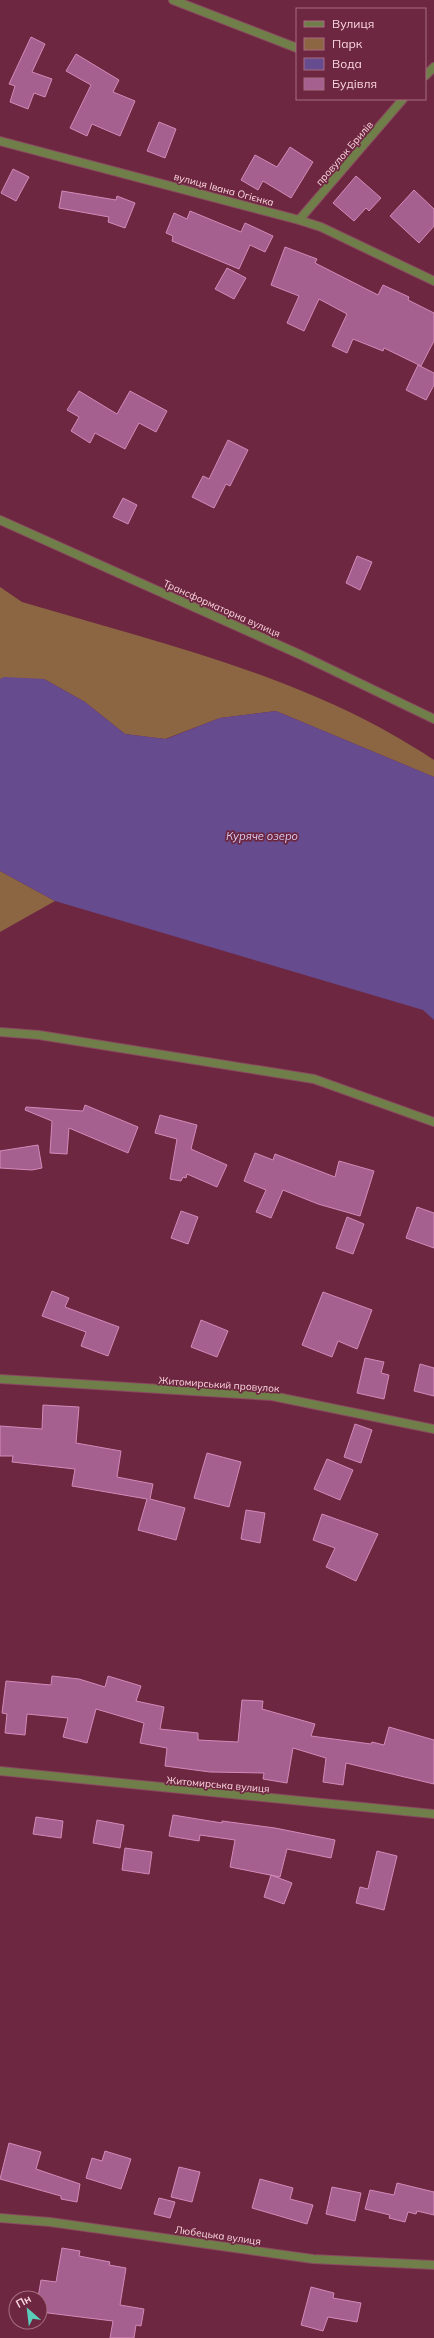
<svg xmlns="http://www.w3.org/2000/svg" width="434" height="2338" viewBox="0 0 434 2338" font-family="Mulish,sans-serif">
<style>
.green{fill:#8c6543}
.water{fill:#664b8e}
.building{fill:#a6608f;stroke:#d28ab9}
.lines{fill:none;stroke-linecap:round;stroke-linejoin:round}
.service-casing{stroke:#8a4a60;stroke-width:10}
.minor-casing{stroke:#8a4a60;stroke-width:10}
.service{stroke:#707e4a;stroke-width:8}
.minor{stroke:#707e4a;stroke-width:8}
.labels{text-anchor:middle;stroke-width:3.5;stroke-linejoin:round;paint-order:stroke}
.street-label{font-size:10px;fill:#fad6df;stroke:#6e2740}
.water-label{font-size:11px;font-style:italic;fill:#dacdf4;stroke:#6e2740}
</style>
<rect width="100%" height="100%" fill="#6e2740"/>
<path class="green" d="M 0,587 L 22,602 C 163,644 310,677 434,760 L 434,777 L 276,711 L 220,718 L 165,739 L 125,734 L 85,702 L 44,679 L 0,679 Z
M 0,871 L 55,901 L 0,932 Z"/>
<path class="water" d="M 4,677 L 44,679 L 85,702 L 125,734 L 166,739 L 220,718 L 276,711 L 434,777 L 434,1020 L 423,1010 L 55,901 L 0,871 L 0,679 Z"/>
<path class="building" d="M 31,37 L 45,44 L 32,72 L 52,79 L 45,97 L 34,93 L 28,109 L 10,102 L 15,86 L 9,84 Z
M 76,54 L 119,80 L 113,92 L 135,101 L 120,136 L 92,124 L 87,136 L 70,128 L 91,85 L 66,71 Z
M 159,122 L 176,129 L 165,158 L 147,151 Z
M 290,147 L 313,162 L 291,198 L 263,181 L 258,190 L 241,180 L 255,155 L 277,167 Z
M 13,169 L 29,177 L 16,201 L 1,193 Z
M 356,176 L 381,198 L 369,211 L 366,208 L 354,221 L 333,203 Z
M 414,190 L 434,209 L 434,226 L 419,243 L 390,216 Z
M 62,191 L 116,200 L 117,196 L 135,203 L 125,228 L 108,222 L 109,217 L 59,208 Z
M 190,211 L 241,232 L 245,223 L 273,236 L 265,252 L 250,245 L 239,269 L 172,241 L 173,236 L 166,233 L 174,213 L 187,219 Z
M 285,247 L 317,259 L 315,263 L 378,295 L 383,285 L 409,297 L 408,300 L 434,313 L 434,341 L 421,366 L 384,348 L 383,351 L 353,339 L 347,353 L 332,346 L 347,314 L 319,299 L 304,331 L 287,323 L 299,296 L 271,285 Z
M 227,268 L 246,278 L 234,299 L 215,289 Z
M 418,365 L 434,373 L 434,385 L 426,400 L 406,390 Z
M 79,391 L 117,414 L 130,391 L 167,411 L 156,432 L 139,423 L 125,449 L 95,433 L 90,443 L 71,431 L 79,417 L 67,410 Z
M 228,440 L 248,450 L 230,486 L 226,484 L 214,508 L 192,497 L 203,476 L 209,479 Z
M 123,498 L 137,505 L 128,524 L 113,517 Z
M 357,556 L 372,562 L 360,590 L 346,583 Z
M 85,1105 L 138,1127 L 128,1153 L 69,1128 L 67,1154 L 50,1153 L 52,1121 L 25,1110 L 26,1107 L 83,1111 Z
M 160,1115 L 197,1125 L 191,1149 L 227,1165 L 217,1187 L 187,1174 L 186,1178 L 183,1177 L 181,1181 L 170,1179 L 177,1139 L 155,1133 Z
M 38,1145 L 42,1168 L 32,1170 L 0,1168 L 0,1151 Z
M 255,1153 L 273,1160 L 275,1154 L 335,1177 L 339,1161 L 374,1171 L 360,1216 L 318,1204 L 283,1190 L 271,1218 L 256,1212 L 266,1190 L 244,1181 Z
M 417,1207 L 434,1213 L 434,1248 L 406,1238 Z
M 181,1211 L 198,1217 L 188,1244 L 171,1238 Z
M 347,1217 L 364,1224 L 353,1254 L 336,1248 Z
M 52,1291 L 69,1298 L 65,1307 L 119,1327 L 108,1356 L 81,1346 L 86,1332 L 42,1316 Z
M 323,1292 L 372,1310 L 357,1349 L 338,1341 L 332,1357 L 302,1345 Z
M 201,1320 L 228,1331 L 217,1357 L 191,1347 Z
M 365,1358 L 384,1362 L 381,1373 L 389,1375 L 384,1399 L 357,1393 Z
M 420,1364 L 434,1368 L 434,1396 L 414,1391 Z
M 43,1405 L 79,1407 L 76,1443 L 121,1451 L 117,1477 L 153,1484 L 150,1499 L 185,1508 L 176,1540 L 138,1530 L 147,1499 L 72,1486 L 75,1469 L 12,1462 L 13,1456 L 0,1456 L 0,1426 L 42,1429 Z
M 355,1424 L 372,1430 L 361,1463 L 344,1457 Z
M 207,1453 L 241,1462 L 229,1507 L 194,1498 Z
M 327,1459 L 353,1470 L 340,1500 L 314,1489 Z
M 246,1510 L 265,1513 L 260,1543 L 241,1539 Z
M 322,1514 L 378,1534 L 356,1581 L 326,1567 L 335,1548 L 313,1540 Z
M 52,1676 L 79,1679 L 105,1687 L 108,1676 L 141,1686 L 136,1701 L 164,1707 L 160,1729 L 198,1733 L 198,1740 L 238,1742 L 242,1700 L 263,1701 L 262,1709 L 315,1724 L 311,1736 L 371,1744 L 372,1742 L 384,1745 L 389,1727 L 434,1740 L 434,1784 L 346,1763 L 343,1785 L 323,1782 L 326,1758 L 293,1748 L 287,1783 L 263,1779 L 264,1773 L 210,1772 L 165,1766 L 167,1748 L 140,1743 L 144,1723 L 96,1709 L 87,1743 L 63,1737 L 68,1718 L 27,1714 L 25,1735 L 5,1733 L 7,1714 L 2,1713 L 6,1681 L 51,1685 Z
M 173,1815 L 222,1823 L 222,1821 L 275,1828 L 335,1840 L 331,1858 L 287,1849 L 280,1877 L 230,1867 L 235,1840 L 200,1835 L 199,1841 L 169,1836 Z
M 36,1817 L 63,1821 L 61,1838 L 33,1834 Z
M 97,1820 L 124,1825 L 120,1848 L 93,1843 Z
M 125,1848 L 152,1852 L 149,1874 L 122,1870 Z
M 377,1851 L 397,1856 L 384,1910 L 356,1903 L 360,1887 L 368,1889 Z
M 271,1875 L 292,1883 L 284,1904 L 264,1897 Z
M 9,2143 L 41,2152 L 36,2169 L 80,2184 L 77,2202 L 61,2199 L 61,2196 L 0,2179 Z
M 105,2151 L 131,2159 L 121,2189 L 86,2178 L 92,2158 L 102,2161 Z
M 179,2167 L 200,2172 L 192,2202 L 171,2197 Z
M 260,2179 L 293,2188 L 290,2199 L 313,2205 L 307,2224 L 252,2208 Z
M 397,2183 L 434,2192 L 434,2215 L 417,2211 L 416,2214 L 408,2212 L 405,2222 L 389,2218 L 390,2215 L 365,2209 L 370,2190 L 394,2195 Z
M 332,2187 L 361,2193 L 355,2221 L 326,2214 Z
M 159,2198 L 175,2202 L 170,2218 L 154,2214 Z
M 62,2248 L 80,2251 L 79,2256 L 110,2262 L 109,2265 L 126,2268 L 120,2305 L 144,2309 L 141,2326 L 136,2325 L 134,2338 L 110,2338 L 113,2321 L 40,2312 L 40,2298 L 38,2298 L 41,2280 L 56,2282 Z
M 311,2287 L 334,2293 L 333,2298 L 361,2303 L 357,2322 L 328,2317 L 323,2331 L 301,2325 Z"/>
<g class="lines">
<defs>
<path id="service" d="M 0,1032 L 39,1035 L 314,1079 L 434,1122"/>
<path id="minor" d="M 173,0 L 297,48
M 425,76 L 434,67
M 0,141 L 299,220 L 321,227 L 434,281
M 299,220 L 403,99
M 0,520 L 301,655 L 434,719
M 0,1379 L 272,1396 L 434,1429
M 0,1771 L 434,1814
M 0,2218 L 50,2222 L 313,2259 L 434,2265"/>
</defs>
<use href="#service" class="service-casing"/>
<use href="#minor" class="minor-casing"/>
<use href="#service" class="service"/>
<use href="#minor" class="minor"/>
</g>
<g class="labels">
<g class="street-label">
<text transform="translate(344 153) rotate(-49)" y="4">провулок Брилів</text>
<text transform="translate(224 189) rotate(15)" y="4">вулиця Івана Огієнка</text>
<text transform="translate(222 608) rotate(24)" y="4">Трансформаторна вулиця</text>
<text transform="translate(219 1384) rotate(4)" y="4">Житомирський провулок</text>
<text transform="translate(218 1784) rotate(5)" y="4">Житомирська вулиця</text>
<text transform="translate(218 2235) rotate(8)" y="4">Любецька вулиця</text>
</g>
<g class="water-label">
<text x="262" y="840">Куряче озеро</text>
</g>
</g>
<rect x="296" y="8" width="130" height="92" fill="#6e2740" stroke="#a66d80"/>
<rect x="304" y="21" width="20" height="6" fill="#707e4a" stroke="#a66d80"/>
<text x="332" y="28" font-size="12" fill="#fad6df">Вулиця</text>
<rect x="304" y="38" width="20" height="12" fill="#8c6543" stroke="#a66d80"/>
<text x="332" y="48" font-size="12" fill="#fad6df">Парк</text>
<rect x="304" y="58" width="20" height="12" fill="#664b8e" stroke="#a66d80"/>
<text x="332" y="68" font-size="12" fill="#fad6df">Вода</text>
<rect x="304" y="78" width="20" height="12" fill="#a6608f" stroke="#a66d80"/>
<text x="332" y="88" font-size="12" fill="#fad6df">Будівля</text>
<g transform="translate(28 2310) rotate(332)"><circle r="19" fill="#6e2740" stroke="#a66d80"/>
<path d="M0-3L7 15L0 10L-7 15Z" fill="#5bcebb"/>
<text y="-6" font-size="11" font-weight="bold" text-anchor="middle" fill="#fad6df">Пн</text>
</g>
</svg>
